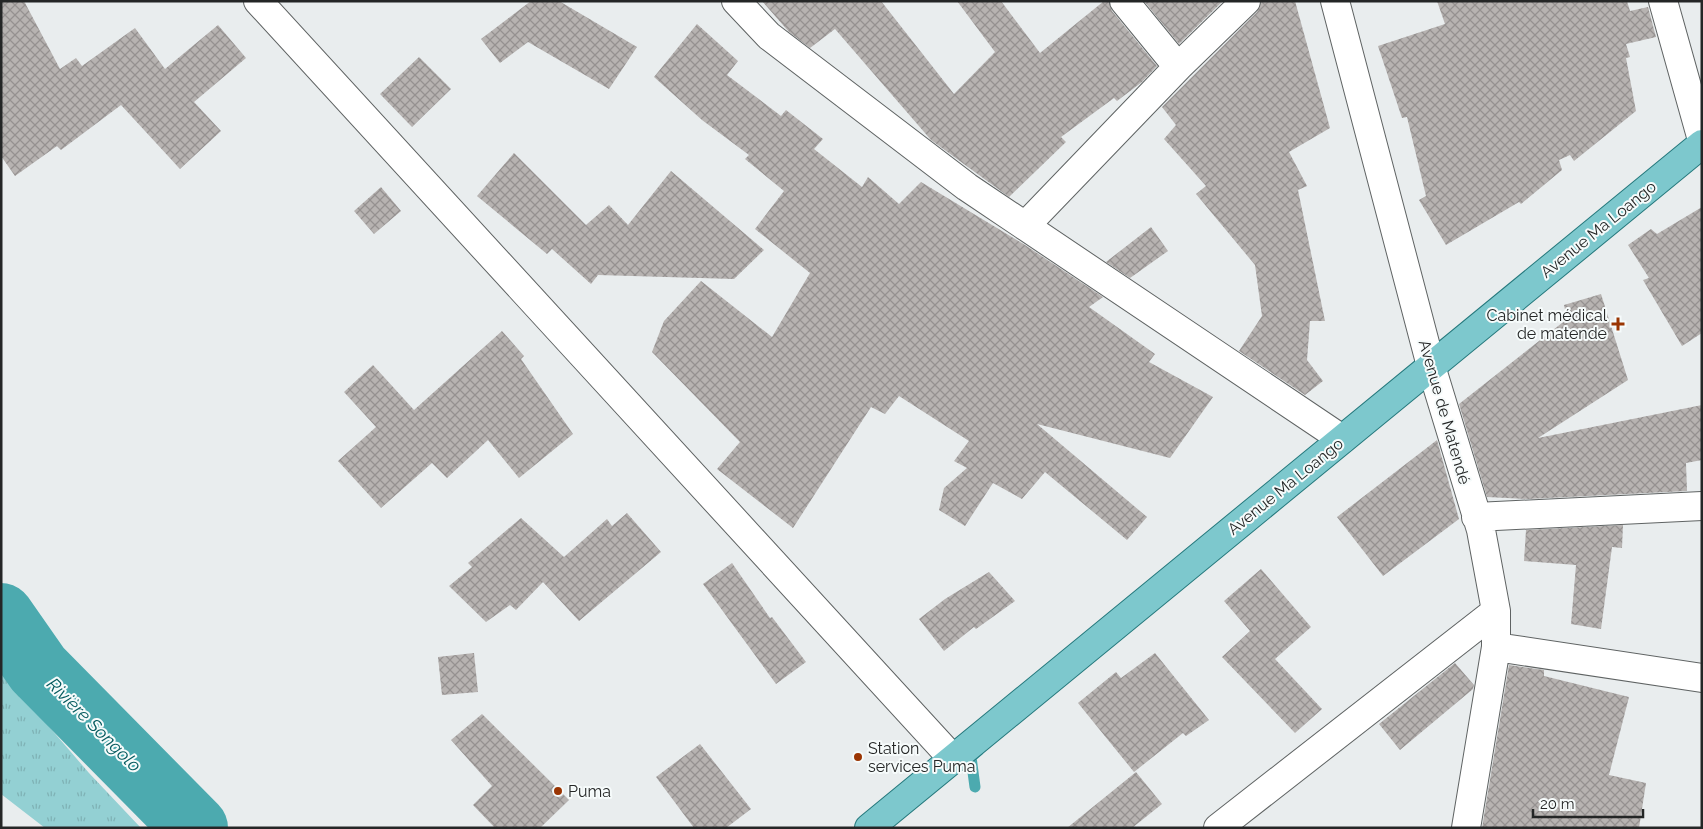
<svg xmlns="http://www.w3.org/2000/svg" width="1703" height="829" viewBox="0 0 1703 829" font-family="Raleway,sans-serif">
<style>
.grass{fill:url(#grass-tufts)}
.lines{fill:none;stroke-linecap:round;stroke-linejoin:round}
.stream{stroke:#4caaaf;stroke-width:11}
.river{stroke:#4caaaf;stroke-width:66}
.building{fill:url(#building-cross-hatch)}
.minor-casing{stroke:#5f6363;stroke-width:30}
.major-casing{stroke:#25787c;stroke-width:30}
.minor{stroke:#fff;stroke-width:28}
.major{stroke:#7dc8cd;stroke-width:28}
.poi-dot{fill:#9a3503;stroke:#f6fbfb;stroke-width:2}
.labels{text-anchor:middle;stroke-width:4;stroke-linejoin:round;paint-order:stroke}
.street-label{font-size:16px;fill:#242626;stroke:#f6fbfb}
.poi-label{font-size:16px;fill:#242626;stroke:#f6fbfb;text-anchor:start}
.water-label{font-size:18px;font-style:italic;fill:#065b5f;stroke:#f6fbfb}
</style>
<defs>
<pattern id="grass-tufts" width="24" height="20" patternUnits="userSpaceOnUse" patternTransform="scale(1.25)"><rect width="24" height="20" fill="#93d0d3"/><path d="M3 7l-1-3M5 7V3M7 7l1-3M15 17l-1-3M17 17v-4M19 17l1-3" fill="none" stroke="#7fb2b5"/></pattern>
<pattern id="building-cross-hatch" width="8" height="8" patternUnits="userSpaceOnUse" patternTransform="scale(1.25)"><rect width="8" height="8" fill="#b7b3b1"/><path d="M0 0l8 8M0 8l8-8" fill="none" stroke="#959190"/></pattern>
</defs>
<rect width="100%" height="100%" fill="#e9edee"/>
<path class="grass" d="M 1,671 L 89,773 L 141,828 L 45,828 L 1,794 Z"/>
<g class="lines">
<path class="stream" d="M 975,787 L 971,757 L 979,750"/>
<path class="river" d="M 1,616 L 38,669 L 195,828"/>
</g>
<path class="building" d="M 1,1 L 24,1 L 60,69 L 76,58 L 82,66 L 135,28 L 165,69 L 218,25 L 246,58 L 194,102 L 221,131 L 180,169 L 121,105 L 61,150 L 57,146 L 15,176 L 1,156 Z
M 531,1 L 559,1 L 637,47 L 609,89 L 528,42 L 500,63 L 481,39 Z
M 762,1 L 881,1 L 954,94 L 995,52 L 957,1 L 1001,1 L 1040,53 L 1104,1 L 1109,1 L 1112,11 L 1157,66 L 1142,82 L 1117,101 L 1114,98 L 1061,137 L 1066,142 L 1009,197 L 931,140 L 835,29 L 810,48 L 789,32 Z
M 1144,1 L 1223,1 L 1179,44 Z
M 1261,1 L 1295,1 L 1330,128 L 1289,152 L 1307,186 L 1298,190 L 1325,321 L 1310,321 L 1307,360 L 1323,381 L 1305,395 L 1239,351 L 1262,316 L 1255,265 L 1196,194 L 1206,186 L 1164,139 L 1176,125 L 1162,107 L 1257,12 Z
M 1437,1 L 1627,1 L 1630,11 L 1648,7 L 1656,37 L 1626,44 L 1630,57 L 1626,58 L 1636,111 L 1574,161 L 1570,155 L 1559,160 L 1562,170 L 1521,204 L 1519,202 L 1446,245 L 1419,200 L 1426,196 L 1407,117 L 1402,118 L 1378,46 L 1445,24 Z
M 697,24 L 738,61 L 727,75 L 781,116 L 786,110 L 823,139 L 814,149 L 862,187 L 868,177 L 899,204 L 921,182 L 1025,245 L 1103,297 L 1089,307 L 1155,354 L 1149,362 L 1213,397 L 1170,458 L 1037,424 L 1147,517 L 1127,540 L 1045,472 L 1022,499 L 993,483 L 965,526 L 939,510 L 944,488 L 967,468 L 954,461 L 969,441 L 899,396 L 885,414 L 871,407 L 793,528 L 717,469 L 740,442 L 652,352 L 664,321 L 701,281 L 772,337 L 810,273 L 755,229 L 784,191 L 745,159 L 749,155 L 702,120 L 654,77 Z
M 419,57 L 451,89 L 412,127 L 380,94 Z
M 514,153 L 586,225 L 609,205 L 628,225 L 671,171 L 764,250 L 734,279 L 598,275 L 591,284 L 552,249 L 547,254 L 477,196 Z
M 381,187 L 401,211 L 374,234 L 354,211 Z
M 1702,207 L 1702,333 L 1682,346 L 1643,280 L 1649,278 L 1628,245 L 1651,229 L 1657,234 Z
M 1151,227 L 1168,251 L 1130,278 L 1106,262 Z
M 1601,294 L 1628,380 L 1538,438 L 1702,405 L 1702,460 L 1686,463 L 1687,491 L 1528,499 L 1487,497 L 1459,404 L 1567,319 L 1564,305 Z
M 502,331 L 524,356 L 521,359 L 573,434 L 519,478 L 488,440 L 447,478 L 432,463 L 381,508 L 338,461 L 376,427 L 344,392 L 373,365 L 414,410 Z
M 1437,440 L 1459,519 L 1383,576 L 1337,517 Z
M 627,513 L 661,552 L 579,621 L 543,582 L 516,610 L 510,605 L 486,622 L 449,586 L 472,567 L 468,563 L 521,518 L 564,557 L 607,519 L 612,526 Z
M 1623,525 L 1622,548 L 1612,547 L 1601,629 L 1571,624 L 1576,565 L 1524,561 L 1526,530 Z
M 732,563 L 770,618 L 772,617 L 806,662 L 776,684 L 703,584 Z
M 1261,569 L 1311,627 L 1275,659 L 1322,709 L 1295,733 L 1222,657 L 1250,631 L 1224,601 Z
M 989,572 L 1015,601 L 976,629 L 974,627 L 944,651 L 919,619 L 945,599 Z
M 474,653 L 478,692 L 442,695 L 438,657 Z
M 1155,653 L 1209,720 L 1186,736 L 1183,733 L 1134,772 L 1078,703 L 1116,672 L 1121,678 Z
M 1455,663 L 1474,685 L 1473,689 L 1400,750 L 1379,724 Z
M 1509,665 L 1544,670 L 1544,676 L 1629,697 L 1609,775 L 1646,783 L 1639,828 L 1482,828 Z
M 482,714 L 569,800 L 540,828 L 495,828 L 473,805 L 492,786 L 451,740 Z
M 700,744 L 751,809 L 726,828 L 694,828 L 656,777 Z
M 1136,772 L 1162,804 L 1132,828 L 1067,828 Z"/>
<g class="lines">
<defs>
<path id="minor" d="M 258,1 L 953,759
M 736,1 L 769,36 L 967,187 L 1342,439
M 1124,1 L 1178,67
M 1335,1 L 1431,366 L 1481,530 L 1496,611 L 1496,647 L 1466,828
M 1663,1 L 1702,140
M 1025,226 L 1178,67 L 1246,1
M 1476,517 L 1702,506
M 1496,647 L 1702,678
M 1218,828 L 1496,611"/>
<path id="major" d="M 869,828 L 1702,144"/>
</defs>
<use href="#minor" class="minor-casing"/>
<use href="#major" class="major-casing"/>
<use href="#minor" class="minor"/>
<use href="#major" class="major"/>
</g>
<g class="poi-dot">
<path d="M1615.5 316.5h5v5h5v5h-5v5h-5v-5h-5v-5h5z"/>
<circle cx="858" cy="757" r="5"/>
<circle cx="558" cy="791" r="5"/>
</g>
<g class="labels">
<g class="street-label">
<text transform="translate(1598 229) rotate(-39)" y="6">Avenue Ma Loango</text>
<text transform="translate(1445 412) rotate(74)" y="6">Avenue de Matendé</text>
<text transform="translate(1285 486) rotate(-39)" y="6">Avenue Ma Loango</text>
</g>
<g class="poi-label">
<text x="1607" y="321" text-anchor="end">Cabinet médical<tspan x="1607" dy="18">de matende</tspan></text>
<text x="868" y="754">Station<tspan x="868" dy="18">services Puma</tspan></text>
<text x="568" y="797">Puma</text>
</g>
<g class="water-label">
<text transform="translate(94 725) rotate(45)" y="6">Rivière Songolo</text>
</g>
</g>
<rect width="1703" height="829" fill="none" stroke="#242626" stroke-width="5"/>
<path d="M1533 809v8h110v-8" fill="none" stroke="#242626" stroke-width="2.5"/>
<text x="1540" y="809" font-size="15" fill="#242626" stroke="#f6fbfb" stroke-width="4" paint-order="stroke">20 m</text>
</svg>
